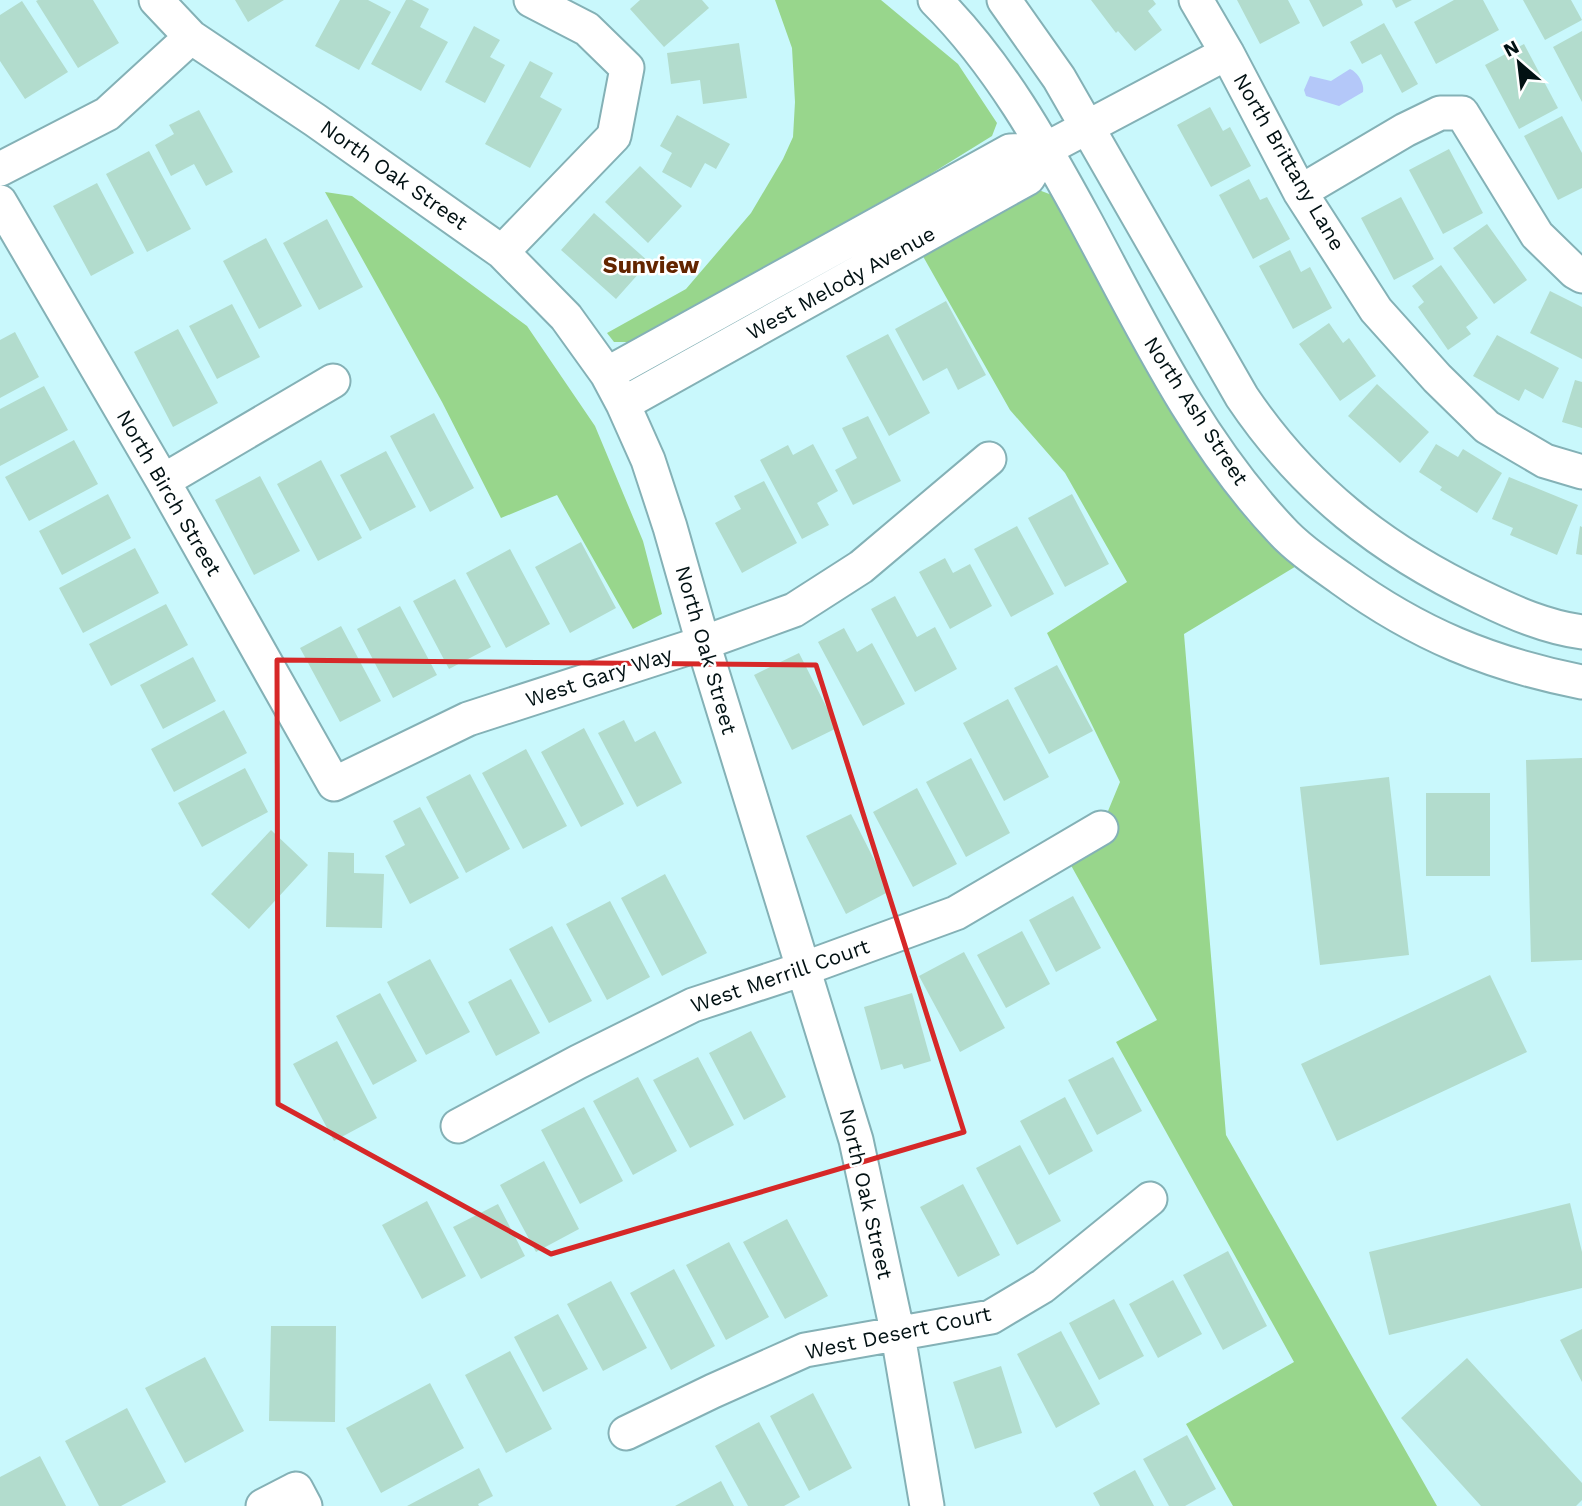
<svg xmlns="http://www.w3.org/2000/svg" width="1582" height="1506" viewBox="0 0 1582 1506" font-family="'Work Sans',sans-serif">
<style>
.green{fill:#98d68c}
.water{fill:#b4c8f9}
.building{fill:#b2dccd}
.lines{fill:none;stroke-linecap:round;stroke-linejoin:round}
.minor-casing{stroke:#84b1b6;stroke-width:37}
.minor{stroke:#fff;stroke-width:33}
.marked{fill:none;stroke:#d62828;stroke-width:5;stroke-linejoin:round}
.labels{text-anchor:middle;stroke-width:5;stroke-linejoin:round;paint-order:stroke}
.street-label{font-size:21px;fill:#021113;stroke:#fff}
.neighbourhood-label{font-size:23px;font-weight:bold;fill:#632500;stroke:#fff}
</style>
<rect width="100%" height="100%" fill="#c9f8fc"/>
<path class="green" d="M 775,0 L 881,0 L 958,64 L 997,123 L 992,136 L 929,175 L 631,342 L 614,342 L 607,333 L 686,289 L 751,213 L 783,159 L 793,137 L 795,102 L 792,48 Z
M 1036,189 L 1052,195 L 1158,392 L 1208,468 L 1249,522 L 1298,565 L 1184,634 L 1226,1135 L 1437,1506 L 1233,1506 L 1186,1424 L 1294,1362 L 1116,1042 L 1157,1020 L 1063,851 L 1101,828 L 1120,782 L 1047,633 L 1127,582 L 1065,473 L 1010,410 L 920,251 Z
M 325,192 L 352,196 L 527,326 L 595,426 L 643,541 L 662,614 L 633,629 L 557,495 L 501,518 L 442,402 Z"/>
<path class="water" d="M 1350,69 C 1358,72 1365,85 1363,92 L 1339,106 L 1306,96 L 1304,90 L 1310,76 L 1331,81 Z"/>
<path class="building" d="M 38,0 L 93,0 L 119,43 L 78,68 L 36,1 Z
M 235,0 L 284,0 L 248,22 Z
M 340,0 L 368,0 L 391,12 L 359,70 L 315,46 Z
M 406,0 L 412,0 L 429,9 L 420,27 L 448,42 L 421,91 L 371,64 Z
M 640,0 L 702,0 L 709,8 L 664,47 L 630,9 Z
M 1091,0 L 1153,0 L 1156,4 L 1148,11 L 1162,30 L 1135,51 L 1118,31 L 1116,33 Z
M 1237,0 L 1288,0 L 1300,23 L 1260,44 Z
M 1309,0 L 1361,0 L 1363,5 L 1323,27 Z
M 1392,0 L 1412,0 L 1396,8 Z
M 1454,0 L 1483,0 L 1499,30 L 1436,64 L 1414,22 Z
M 1523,0 L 1571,0 L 1582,20 L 1545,40 Z
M 22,1 L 68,72 L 25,99 L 0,61 L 0,15 Z
M 1384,23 L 1418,84 L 1402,93 L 1381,54 L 1362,64 L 1350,42 Z
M 474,26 L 500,40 L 490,57 L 505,65 L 485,103 L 445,82 Z
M 1582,31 L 1582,102 L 1553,47 Z
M 739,43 L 747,98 L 703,104 L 700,80 L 671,84 L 667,53 Z
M 1524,44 L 1558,108 L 1519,129 L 1485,65 Z
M 530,61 L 553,73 L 540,97 L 562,109 L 530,168 L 485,144 Z
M 1210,107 L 1223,131 L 1230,127 L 1251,166 L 1211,187 L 1177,125 Z
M 199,110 L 233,172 L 206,186 L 194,164 L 171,176 L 155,145 L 174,134 L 169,125 Z
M 677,115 L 730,144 L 716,169 L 705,163 L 691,188 L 662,172 L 672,153 L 660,146 Z
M 1562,116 L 1582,153 L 1582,188 L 1558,200 L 1524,136 Z
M 1449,149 L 1483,213 L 1443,234 L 1409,170 Z
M 149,151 L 191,229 L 147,252 L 106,174 Z
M 640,166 L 682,206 L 648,243 L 605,202 Z
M 1249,179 L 1260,200 L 1267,197 L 1290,239 L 1253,259 L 1219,195 Z
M 97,183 L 134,253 L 91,276 L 53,206 Z
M 1401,197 L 1434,259 L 1394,280 L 1361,218 Z
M 594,213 L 649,262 L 616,299 L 561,250 Z
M 327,219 L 363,287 L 319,310 L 283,243 Z
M 1487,224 L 1527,280 L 1494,304 L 1453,248 Z
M 266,238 L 302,306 L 259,329 L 223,261 Z
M 1290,250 L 1301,272 L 1310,267 L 1332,308 L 1293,329 L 1259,266 Z
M 1441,265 L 1478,318 L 1466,327 L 1471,334 L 1448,350 L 1418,307 L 1424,302 L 1412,286 Z
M 1550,291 L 1582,307 L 1582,359 L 1530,333 Z
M 946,301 L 986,375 L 958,390 L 947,368 L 923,381 L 895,329 Z
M 232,304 L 260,357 L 217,379 L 189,326 Z
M 1329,323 L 1343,343 L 1349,338 L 1376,376 L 1340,401 L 1299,344 Z
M 178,329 L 218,403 L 173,427 L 134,352 Z
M 15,332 L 39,377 L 0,398 L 0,340 Z
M 888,334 L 930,413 L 889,436 L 846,356 Z
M 1497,335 L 1559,368 L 1543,399 L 1525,389 L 1519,401 L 1473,376 Z
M 1575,380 L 1582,382 L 1582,428 L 1562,422 Z
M 1377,384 L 1429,432 L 1400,463 L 1348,416 Z
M 44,386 L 68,430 L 0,466 L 0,409 Z
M 434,413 L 474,488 L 430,512 L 390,436 Z
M 868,416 L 901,481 L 853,505 L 835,470 L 857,458 L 842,428 Z
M 74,440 L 98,484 L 29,521 L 5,477 Z
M 813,444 L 838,491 L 817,503 L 829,525 L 802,539 L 760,460 L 788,445 L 793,455 Z
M 1436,444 L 1458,457 L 1463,449 L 1502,473 L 1477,513 L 1440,490 L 1442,487 L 1419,472 Z
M 386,451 L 416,507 L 370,531 L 340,475 Z
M 321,460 L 362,538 L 318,561 L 277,484 Z
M 260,476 L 300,551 L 254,575 L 215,500 Z
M 1509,477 L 1578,505 L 1557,555 L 1510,535 L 1513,528 L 1492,519 Z
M 764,481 L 797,543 L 742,573 L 715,523 L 741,509 L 734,496 Z
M 108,494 L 131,538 L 62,575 L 39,531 Z
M 1072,494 L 1109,564 L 1065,587 L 1028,518 Z
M 1017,526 L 1054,594 L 1011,617 L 974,549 Z
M 1580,526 L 1582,527 L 1582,555 L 1576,554 Z
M 581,542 L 616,608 L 570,633 L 535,567 Z
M 135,548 L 159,593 L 83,633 L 59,588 Z
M 510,549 L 550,624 L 506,648 L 466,573 Z
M 945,558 L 953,573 L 970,564 L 992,606 L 950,629 L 919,572 Z
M 455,579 L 491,647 L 449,669 L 413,601 Z
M 895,596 L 917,637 L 935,627 L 957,669 L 915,692 L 871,609 Z
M 166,604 L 188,645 L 111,686 L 89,644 Z
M 400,606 L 437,675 L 393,698 L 357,629 Z
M 341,626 L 381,701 L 340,722 L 300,648 Z
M 844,628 L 857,652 L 872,643 L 905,704 L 863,726 L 818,642 Z
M 799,653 L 837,728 L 792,750 L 754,675 Z
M 193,657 L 216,701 L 163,729 L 140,685 Z
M 1057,665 L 1093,731 L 1049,754 L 1014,688 Z
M 1008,699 L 1049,777 L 1004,801 L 963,723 Z
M 224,710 L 247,753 L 174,792 L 151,749 Z
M 624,720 L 635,742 L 655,731 L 682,783 L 637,807 L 598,733 Z
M 584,728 L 624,804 L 581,827 L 541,752 Z
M 526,749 L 567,826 L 523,849 L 482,773 Z
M 971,758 L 1010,833 L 966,857 L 926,782 Z
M 1582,758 L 1582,960 L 1531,962 L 1526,760 Z
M 245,768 L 268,812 L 202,847 L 178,803 Z
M 470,774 L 510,849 L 466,873 L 426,797 Z
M 1389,777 L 1409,955 L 1320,965 L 1300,787 Z
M 917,788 L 957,864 L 913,887 L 873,812 Z
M 1426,793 L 1490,793 L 1490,876 L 1426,876 Z
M 420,807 L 459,878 L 410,904 L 385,856 L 405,845 L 393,821 Z
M 851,814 L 890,891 L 846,914 L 806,836 Z
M 271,830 L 308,865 L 249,929 L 211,894 Z
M 328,852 L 354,853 L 354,873 L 384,874 L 382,928 L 326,927 Z
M 665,874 L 707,953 L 662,976 L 621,898 Z
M 1073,896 L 1101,948 L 1056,972 L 1029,920 Z
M 610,901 L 650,977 L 607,1000 L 566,924 Z
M 552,926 L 592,1001 L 549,1023 L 509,949 Z
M 1022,931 L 1050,984 L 1006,1008 L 977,955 Z
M 964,952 L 1005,1028 L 960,1052 L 919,976 Z
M 430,959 L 470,1032 L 426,1055 L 387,982 Z
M 1490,975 L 1527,1052 L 1337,1141 L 1301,1064 Z
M 511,979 L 540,1033 L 496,1056 L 468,1002 Z
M 380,993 L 417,1061 L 373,1085 L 336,1016 Z
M 912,993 L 931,1061 L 904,1069 L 902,1064 L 881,1070 L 864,1007 Z
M 751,1031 L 786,1097 L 744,1120 L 709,1053 Z
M 337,1041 L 377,1118 L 334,1141 L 293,1064 Z
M 698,1057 L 734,1125 L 690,1148 L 653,1080 Z
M 1113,1057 L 1142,1111 L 1097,1135 L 1068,1080 Z
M 638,1077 L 677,1151 L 633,1175 L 593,1101 Z
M 1065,1097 L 1093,1151 L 1049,1175 L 1020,1121 Z
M 584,1107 L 623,1181 L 580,1204 L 541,1130 Z
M 1020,1145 L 1061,1221 L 1017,1245 L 976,1168 Z
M 544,1161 L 579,1229 L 536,1252 L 500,1185 Z
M 963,1184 L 1000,1255 L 958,1277 L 920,1207 Z
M 427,1201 L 466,1276 L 422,1299 L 382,1225 Z
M 1570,1203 L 1582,1252 L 1582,1288 L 1389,1335 L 1369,1252 Z
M 498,1204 L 525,1256 L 481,1279 L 453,1227 Z
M 787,1219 L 828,1296 L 785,1319 L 743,1242 Z
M 729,1242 L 769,1317 L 726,1340 L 686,1265 Z
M 1228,1251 L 1267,1326 L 1223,1350 L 1183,1275 Z
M 674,1269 L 715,1346 L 671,1370 L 630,1293 Z
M 1173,1280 L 1202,1334 L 1158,1358 L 1129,1304 Z
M 611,1281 L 647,1348 L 603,1371 L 567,1304 Z
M 1114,1299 L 1144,1356 L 1099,1380 L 1069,1323 Z
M 558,1314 L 588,1369 L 543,1392 L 514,1337 Z
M 271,1326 L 336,1326 L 335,1422 L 269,1421 Z
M 1582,1329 L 1582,1382 L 1560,1340 Z
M 1061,1331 L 1100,1404 L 1056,1428 L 1017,1354 Z
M 510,1351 L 552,1429 L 506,1453 L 465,1375 Z
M 205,1357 L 244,1431 L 185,1463 L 145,1388 Z
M 1467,1358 L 1582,1483 L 1582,1500 L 1576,1506 L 1481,1506 L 1401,1418 Z
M 1001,1366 L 1022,1433 L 975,1449 L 953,1382 Z
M 430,1383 L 464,1448 L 381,1493 L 346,1428 Z
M 813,1393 L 852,1468 L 809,1491 L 770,1416 Z
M 127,1408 L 166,1482 L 121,1506 L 99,1506 L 65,1441 Z
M 759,1422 L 800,1497 L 784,1506 L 748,1506 L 715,1446 Z
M 1187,1435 L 1216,1489 L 1185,1506 L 1169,1506 L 1143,1459 Z
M 40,1456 L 66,1506 L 0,1506 L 0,1477 Z
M 479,1468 L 493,1496 L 478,1504 L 479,1506 L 407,1506 Z
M 1135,1470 L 1154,1506 L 1100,1506 L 1093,1493 Z
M 721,1481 L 734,1506 L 675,1506 Z"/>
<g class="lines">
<defs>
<path id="minor" d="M 156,0 L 191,37 L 315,120 L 502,252 L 566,317 L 607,374 L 623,404 L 648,460 L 670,527 L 703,643 L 856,1140 L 898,1335 L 927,1506
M 935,0 C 999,64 1043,143 1086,222 C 1143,328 1197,441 1280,529 C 1297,548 1321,564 1342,579 C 1418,634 1490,664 1582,682
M 1004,0 L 1059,78 L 1242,397 C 1304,489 1382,550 1481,597 C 1514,613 1546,627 1582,632
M 1196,0 L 1227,53 L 1300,192 L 1376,310 L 1437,378 L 1487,427 L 1545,461 L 1582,472
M 0,169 L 107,114 L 191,37
M 1300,192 L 1405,130 L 1440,113 L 1462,113 L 1537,235 L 1575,272 L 1582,276
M 0,202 L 163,481 L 334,784 L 468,719 L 703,643 L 794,610 L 861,567 L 989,459
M 502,252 L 614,136 L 627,68 L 587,29 L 531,0
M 607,374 L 1010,151 L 1046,149 L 1227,53
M 623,404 L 1028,178 L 1046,149
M 163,481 L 333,381
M 458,1126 L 578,1062 L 693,1005 L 803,969 L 956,913 L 1101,828
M 626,1433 L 713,1391 L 805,1350 L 991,1317 L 1043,1286 L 1150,1199
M 263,1506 L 296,1489 L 305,1506"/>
</defs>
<use href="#minor" class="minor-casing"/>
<use href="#minor" class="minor"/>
</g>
<path class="marked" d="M 277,660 L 816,665 L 964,1132 L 551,1254 L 278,1104 Z"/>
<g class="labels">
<g class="street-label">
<text transform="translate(1289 162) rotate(60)" y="7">North Brittany Lane</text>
<text transform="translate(394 175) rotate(35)" y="7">North Oak Street</text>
<text transform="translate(841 283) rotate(-29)" y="7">West Melody Avenue</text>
<text transform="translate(1196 411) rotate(57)" y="7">North Ash Street</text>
<text transform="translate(169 493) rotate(60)" y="7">North Birch Street</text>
<text transform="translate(706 650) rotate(74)" y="7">North Oak Street</text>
<text transform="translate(599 677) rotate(-18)" y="7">West Gary Way</text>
<text transform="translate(780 976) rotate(-19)" y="7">West Merrill Court</text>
<text transform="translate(866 1194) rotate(77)" y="7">North Oak Street</text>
<text transform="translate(898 1333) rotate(-12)" y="7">West Desert Court</text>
</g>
<g class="neighbourhood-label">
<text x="651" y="273">Sunview</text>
</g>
</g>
<g transform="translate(1519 63) rotate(332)" stroke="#ffffff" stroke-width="5" paint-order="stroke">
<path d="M0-5L12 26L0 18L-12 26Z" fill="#021113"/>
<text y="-10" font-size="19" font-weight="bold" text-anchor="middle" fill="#021113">N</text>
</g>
</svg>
